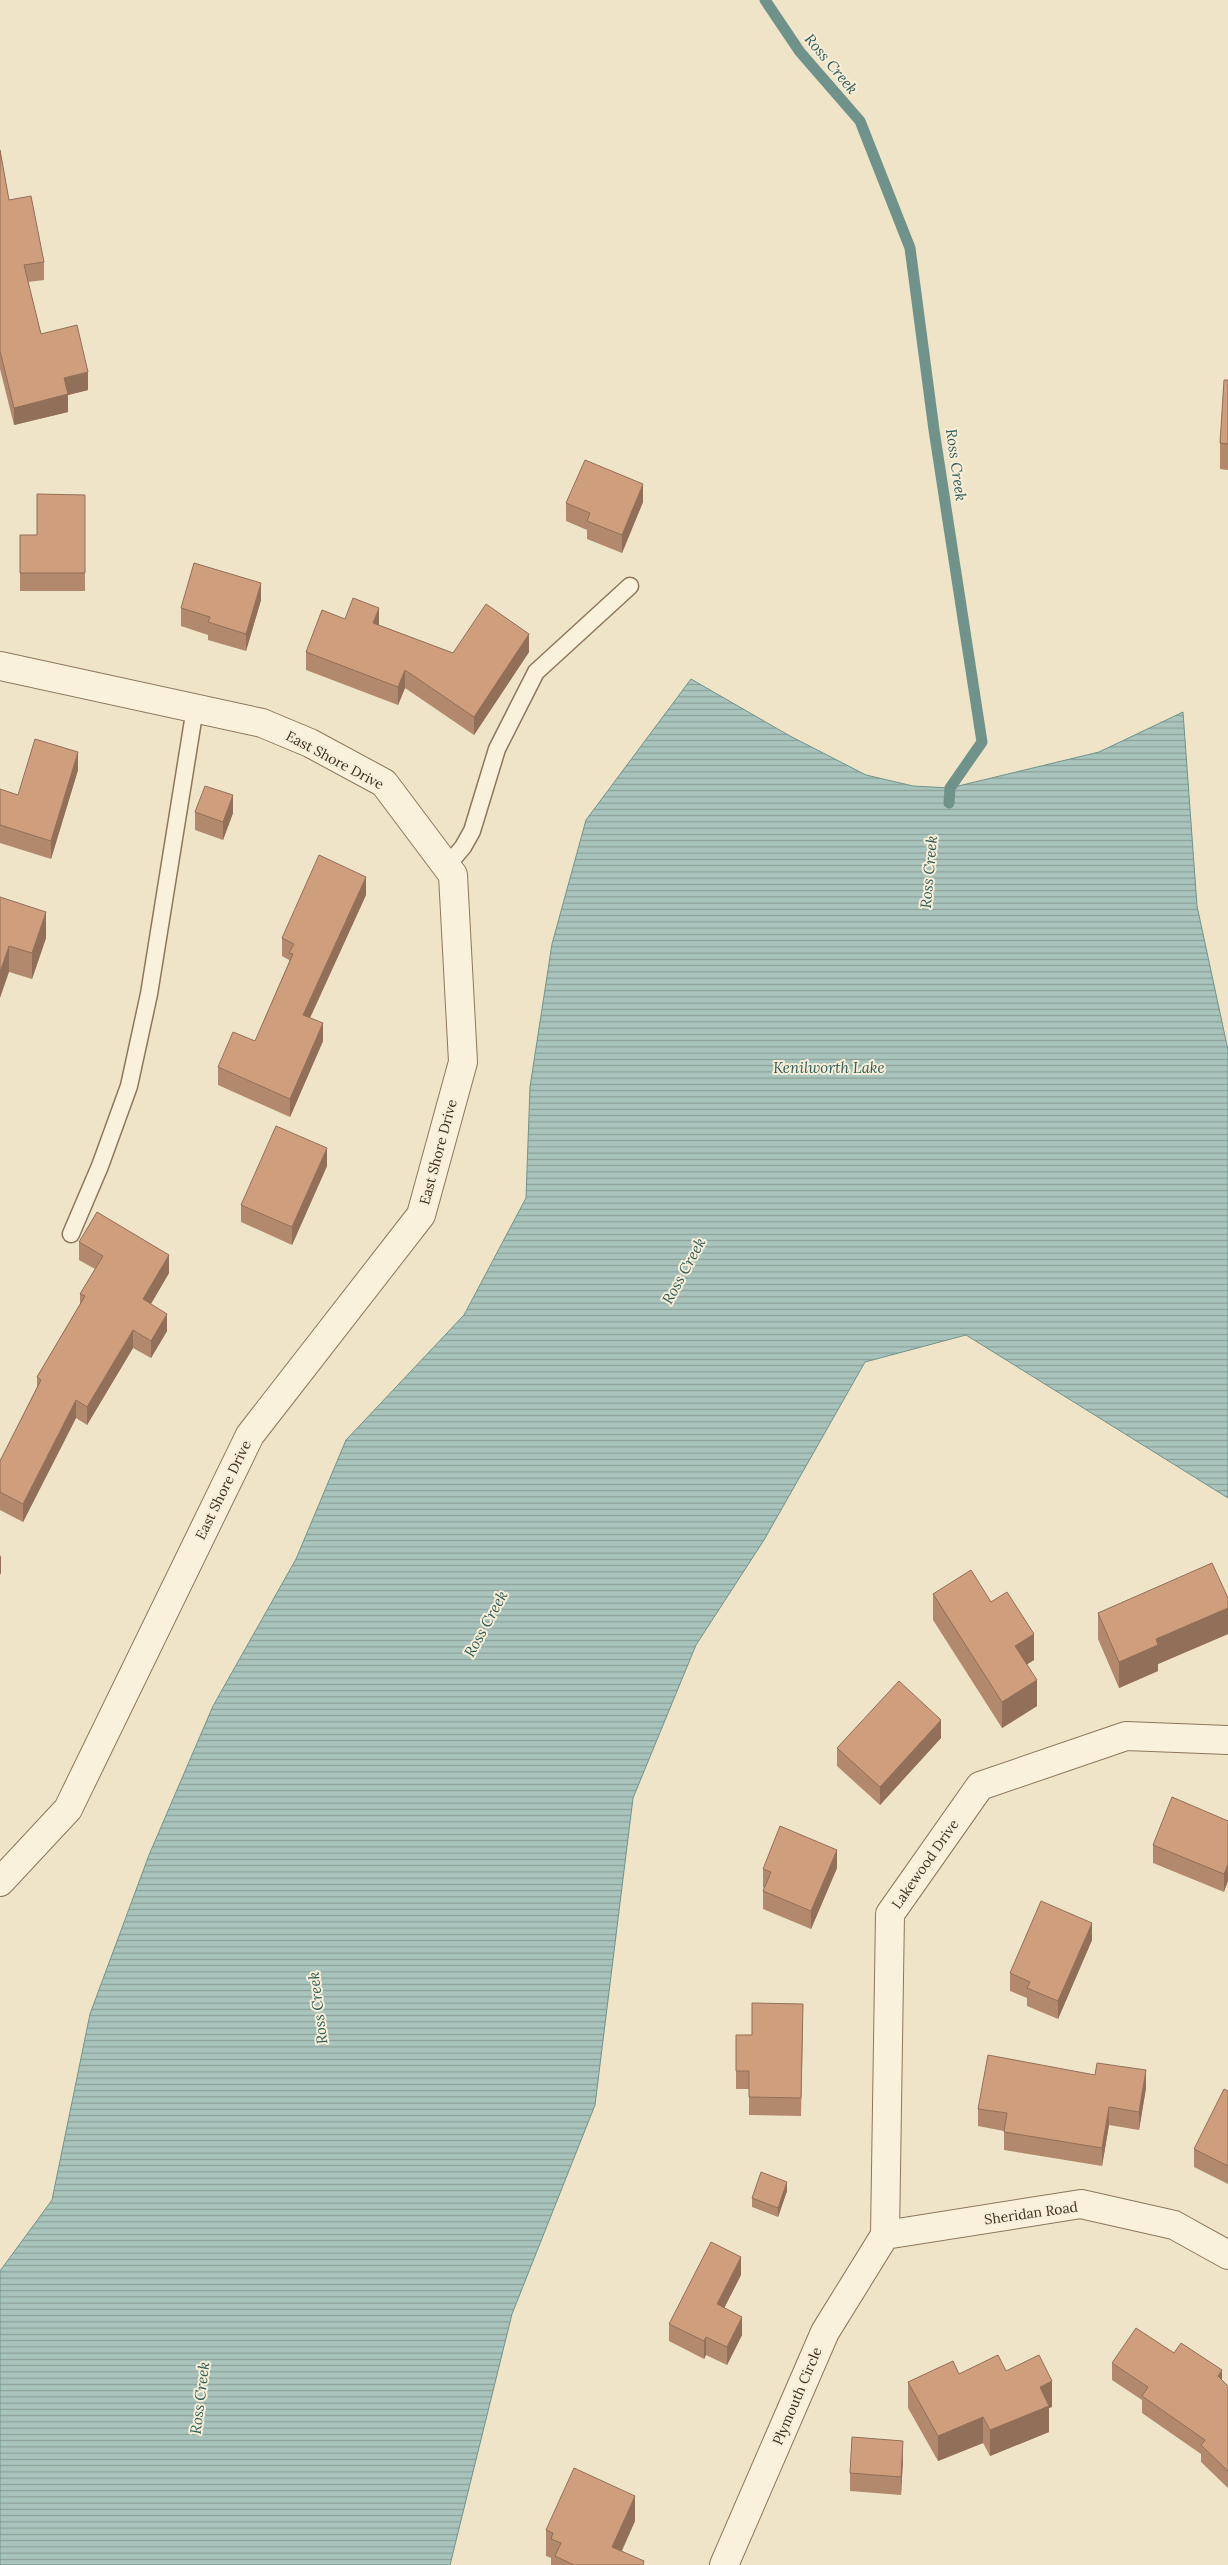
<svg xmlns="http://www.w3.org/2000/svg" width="1228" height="2565" viewBox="0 0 1228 2565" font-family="Lora,serif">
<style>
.water{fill:url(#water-rules);stroke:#6f938a}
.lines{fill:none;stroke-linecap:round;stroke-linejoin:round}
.stream{stroke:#6f938a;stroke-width:11}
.lane-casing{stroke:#8d765c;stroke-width:19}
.street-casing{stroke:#8d765c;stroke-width:30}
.lane{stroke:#faf1dc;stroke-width:16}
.street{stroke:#faf1dc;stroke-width:28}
.wall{fill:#b2896c}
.shaded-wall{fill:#916f58}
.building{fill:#cf9f7d;stroke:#916f58}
.labels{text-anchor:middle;stroke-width:4;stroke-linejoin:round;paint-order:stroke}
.street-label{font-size:14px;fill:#3d2e20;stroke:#f7eed8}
.water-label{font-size:15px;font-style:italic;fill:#2f5d5a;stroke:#f7eed8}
</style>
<defs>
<pattern id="water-rules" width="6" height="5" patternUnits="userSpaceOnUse" patternTransform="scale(1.25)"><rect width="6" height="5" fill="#a9c4bc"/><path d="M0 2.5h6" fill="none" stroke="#8ba098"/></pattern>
</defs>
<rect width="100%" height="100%" fill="#f0e4c8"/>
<path class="water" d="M 691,679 L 790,736 L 866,775 L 913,786 L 950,788 L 1099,752 L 1183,712 L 1197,906 L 1228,1050 L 1228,1498 L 966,1335 L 865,1362 L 764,1540 L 696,1645 L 633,1798 L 595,2105 L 512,2314 L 450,2565 L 0,2565 L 0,2271 L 52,2200 L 90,2014 L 149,1855 L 213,1706 L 296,1559 L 346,1440 L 464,1315 L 526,1198 L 530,1087 L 552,944 L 586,820 Z"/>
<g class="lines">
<path class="stream" d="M 765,0 L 800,52 L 860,121 L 910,248 L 934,430 L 982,742 L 950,788 L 949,803"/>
<defs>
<path id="lane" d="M 447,866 L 463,847 L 472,831 L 497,749 L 536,672 L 630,586
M 71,1234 L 100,1166 L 129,1086 L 149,994 L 195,708"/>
<path id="street" d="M 0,666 L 262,723 L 310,743 L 384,783 L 453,875 L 463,1062 L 421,1215 L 250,1435 L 68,1809 L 0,1882
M 885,2235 L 890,1914 L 980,1786 L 1126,1736 L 1228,1740
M 885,2235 L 1081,2204 L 1174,2225 L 1228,2255
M 724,2565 L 825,2332 L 885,2235"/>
</defs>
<use href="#lane" class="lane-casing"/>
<use href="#street" class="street-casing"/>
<use href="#lane" class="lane"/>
<use href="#street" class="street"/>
</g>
<path class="wall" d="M 0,150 L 9,200 L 44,262 L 44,280 L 28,282 L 41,334 L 88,390 L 68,395 L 68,412 L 14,425 L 0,369 Z
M 1228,380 L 1228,470 L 1220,469 L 1220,443 Z
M 85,495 L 85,591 L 20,591 L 20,535 L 37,535 Z
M 643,502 L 622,553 L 587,539 L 587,530 L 566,521 L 566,503 Z
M 261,600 L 246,651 L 208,640 L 208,635 L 181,626 L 181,608 Z
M 345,619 L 379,625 L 453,653 L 529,652 L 474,735 L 405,688 L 398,705 L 306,670 L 306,652 Z
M 78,770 L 51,859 L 0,843 L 0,789 L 18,795 Z
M 195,812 L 233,813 L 223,840 L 195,830 Z
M 366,895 L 310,1018 L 323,1041 L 290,1117 L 218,1085 L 218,1067 L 255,1041 L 289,962 L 289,960 L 282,956 L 282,938 Z
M 0,897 L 46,938 L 32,979 L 9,972 Z
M 327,1166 L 292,1245 L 241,1222 L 241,1205 Z
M 79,1242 L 169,1273 L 151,1304 L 167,1331 L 151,1358 L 133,1348 L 87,1425 L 76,1418 L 23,1522 L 0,1510 L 0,1461 L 37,1387 L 37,1377 L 80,1304 L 80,1294 L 95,1269 L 79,1260 Z
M 933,1594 L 991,1602 L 1034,1660 L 1027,1664 L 1037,1706 L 1002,1728 L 933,1620 Z
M 1228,1598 L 1228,1634 L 1158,1664 L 1158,1671 L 1119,1688 L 1098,1639 L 1098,1613 Z
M 941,1738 L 880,1805 L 837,1766 L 837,1748 Z
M 1228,1821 L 1224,1892 L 1153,1863 L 1153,1845 Z
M 837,1868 L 811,1929 L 763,1909 L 763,1891 L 764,1888 L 763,1887 L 763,1869 Z
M 1092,1940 L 1058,2019 L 1027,2006 L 1027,1998 L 1010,1991 L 1010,1973 Z
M 803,2022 L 801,2116 L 749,2115 L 749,2089 L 736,2089 L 736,2035 L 752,2035 Z
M 1146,2088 L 1139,2130 L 1109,2125 L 1102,2166 L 1004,2150 L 1004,2131 L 978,2126 L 978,2109 Z
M 1228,2091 L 1228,2184 L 1194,2167 L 1194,2149 Z
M 787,2191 L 778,2217 L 752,2207 L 752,2198 Z
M 741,2275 L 724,2308 L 742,2335 L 727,2365 L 706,2355 L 704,2359 L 669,2341 L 669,2324 Z
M 1112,2363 L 1222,2380 L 1228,2386 L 1228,2488 L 1201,2462 L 1201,2454 L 1142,2413 L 1142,2400 L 1112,2380 Z
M 1006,2371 L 1052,2407 L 1049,2408 L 1049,2432 L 990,2456 L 983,2443 L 938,2461 L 908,2408 L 908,2382 L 959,2374 Z
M 903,2459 L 901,2495 L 850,2491 L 850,2473 Z
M 635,2521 L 622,2551 L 644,2565 L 551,2565 L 551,2558 L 546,2556 L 546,2530 Z"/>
<path class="shaded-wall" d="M 88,372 L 88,390 L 68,395 L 68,412 L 14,425 L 14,408 L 64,378 Z
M 643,484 L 643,502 L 622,553 L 622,535 Z
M 261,583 L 261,600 L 246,651 L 246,634 Z
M 379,608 L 379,626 L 373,623 Z
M 529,634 L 529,652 L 474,735 L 474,717 Z
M 405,670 L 405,688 L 398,705 L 398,687 Z
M 78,752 L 78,770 L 51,859 L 51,841 Z
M 233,795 L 233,813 L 223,840 L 223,822 Z
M 366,877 L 366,895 L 303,1033 L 303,1015 Z
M 46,912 L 46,938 L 32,979 L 32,953 Z
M 9,946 L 9,972 L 0,998 L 0,972 Z
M 323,1023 L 323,1041 L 290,1117 L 290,1099 Z
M 327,1148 L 327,1166 L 292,1245 L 292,1227 Z
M 169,1255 L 169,1273 L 143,1317 L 143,1299 Z
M 167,1314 L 167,1331 L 151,1358 L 151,1341 Z
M 133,1330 L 133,1348 L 87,1425 L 87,1407 Z
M 76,1400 L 76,1418 L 23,1522 L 23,1504 Z
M 1,1555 L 1,1573 L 0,1575 L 0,1557 Z
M 1228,1608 L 1228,1634 L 1158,1664 L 1158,1671 L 1119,1688 L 1119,1662 L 1156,1639 Z
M 1034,1634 L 1034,1660 L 1015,1672 L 1015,1646 Z
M 1037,1680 L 1037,1706 L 1002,1728 L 1002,1702 Z
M 941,1720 L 941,1738 L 880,1805 L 880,1787 Z
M 837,1850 L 837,1868 L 811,1929 L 811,1911 Z
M 1228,1864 L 1228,1881 L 1224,1892 L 1224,1874 Z
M 1092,1923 L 1092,1940 L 1058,2019 L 1058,2001 Z
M 1146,2070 L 1146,2088 L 1139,2130 L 1139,2112 Z
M 1109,2107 L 1109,2125 L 1102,2166 L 1102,2148 Z
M 787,2182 L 787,2191 L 778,2217 L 778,2208 Z
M 741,2257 L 741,2275 L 717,2322 L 717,2304 Z
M 742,2317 L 742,2335 L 727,2365 L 727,2347 Z
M 706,2337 L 706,2355 L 704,2359 L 704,2341 Z
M 1222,2370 L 1222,2388 L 1218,2376 Z
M 1052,2381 L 1052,2407 L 1049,2408 L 1049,2432 L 990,2456 L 990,2430 L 1040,2387 Z
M 983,2417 L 983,2443 L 938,2461 L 938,2436 Z
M 903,2441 L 903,2459 L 901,2495 L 901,2477 Z
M 635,2496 L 635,2521 L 615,2565 L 612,2547 Z"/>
<path class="building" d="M 0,150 L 9,200 L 31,196 L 44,262 L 24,265 L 41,334 L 77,325 L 88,372 L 64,378 L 68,394 L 14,408 L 0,351 Z
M 1224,380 L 1228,380 L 1228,444 L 1220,443 Z
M 585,460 L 643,484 L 622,535 L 587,521 L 590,513 L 566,503 Z
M 37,494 L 85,495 L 85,573 L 20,573 L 20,535 L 37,535 Z
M 194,563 L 261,583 L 246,634 L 208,622 L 210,617 L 181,608 Z
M 353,598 L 379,608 L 373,623 L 453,653 L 486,604 L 529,634 L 474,717 L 405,670 L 398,687 L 306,652 L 322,610 L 345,619 Z
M 35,739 L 78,752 L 51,841 L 0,825 L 0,789 L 18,795 Z
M 205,786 L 233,795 L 223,822 L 195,812 Z
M 319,855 L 366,877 L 303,1015 L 323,1023 L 290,1099 L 218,1067 L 233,1032 L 255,1041 L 293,954 L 289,953 L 294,944 L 282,938 Z
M 0,897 L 46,912 L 32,953 L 9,946 L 0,972 Z
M 276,1126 L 327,1148 L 292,1227 L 241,1205 Z
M 97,1212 L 169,1255 L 143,1299 L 167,1314 L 151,1341 L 133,1330 L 87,1407 L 76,1400 L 23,1504 L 0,1492 L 0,1461 L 41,1380 L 37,1377 L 85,1296 L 80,1294 L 103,1256 L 79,1242 Z
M 1212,1563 L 1228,1598 L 1228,1608 L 1156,1639 L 1158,1645 L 1119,1662 L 1098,1613 Z
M 971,1570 L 991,1602 L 1007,1592 L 1034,1634 L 1015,1646 L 1037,1680 L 1002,1702 L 933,1594 Z
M 899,1681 L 941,1720 L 880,1787 L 837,1748 Z
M 1172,1797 L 1228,1821 L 1228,1864 L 1224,1874 L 1153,1845 Z
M 780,1826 L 837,1850 L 811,1911 L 763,1891 L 771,1872 L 763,1869 Z
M 1041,1901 L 1092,1923 L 1058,2001 L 1027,1988 L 1030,1982 L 1010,1973 Z
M 752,2003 L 803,2004 L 801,2098 L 749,2097 L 749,2071 L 736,2071 L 736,2035 L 752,2035 Z
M 988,2055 L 1095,2075 L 1097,2063 L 1146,2070 L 1139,2112 L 1109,2107 L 1102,2148 L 1004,2132 L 1007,2113 L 978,2109 Z
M 1224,2089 L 1228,2091 L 1228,2166 L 1194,2149 Z
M 761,2172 L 787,2182 L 778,2208 L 752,2198 Z
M 711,2242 L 741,2257 L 717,2304 L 742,2317 L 727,2347 L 706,2337 L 704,2341 L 669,2324 Z
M 1136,2328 L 1174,2353 L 1181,2343 L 1222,2370 L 1218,2376 L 1228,2386 L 1228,2471 L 1201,2445 L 1205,2440 L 1142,2396 L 1148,2387 L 1112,2363 Z
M 998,2355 L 1006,2371 L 1039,2355 L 1052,2381 L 1040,2387 L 1049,2406 L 990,2430 L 983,2417 L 938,2436 L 908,2382 L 953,2361 L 959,2374 Z
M 852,2437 L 903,2441 L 901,2477 L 850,2473 Z
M 574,2468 L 635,2496 L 612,2547 L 644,2561 L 643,2565 L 574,2565 L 555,2556 L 561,2543 L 551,2539 L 553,2533 L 546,2530 Z"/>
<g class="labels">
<g class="street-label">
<text transform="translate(335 760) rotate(28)" y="5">East Shore Drive</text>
<text transform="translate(438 1152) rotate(-75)" y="5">East Shore Drive</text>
<text transform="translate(223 1490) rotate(-64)" y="5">East Shore Drive</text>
<text transform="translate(925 1864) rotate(-55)" y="5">Lakewood Drive</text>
<text transform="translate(1031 2213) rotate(-8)" y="5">Sheridan Road</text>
<text transform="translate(797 2396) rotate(-67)" y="5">Plymouth Circle</text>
</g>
<g class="water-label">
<text transform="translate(831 64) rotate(50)" y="5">Ross Creek</text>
<text transform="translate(956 465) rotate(82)" y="5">Ross Creek</text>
<text transform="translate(929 872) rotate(-85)" y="5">Ross Creek</text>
<text x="829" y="1073">Kenilworth Lake</text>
<text transform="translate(684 1271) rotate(-61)" y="5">Ross Creek</text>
<text transform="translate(486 1624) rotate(-61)" y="5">Ross Creek</text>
<text transform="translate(318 2008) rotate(-97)" y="5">Ross Creek</text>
<text transform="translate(200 2398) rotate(-83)" y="5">Ross Creek</text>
</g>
</g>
</svg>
